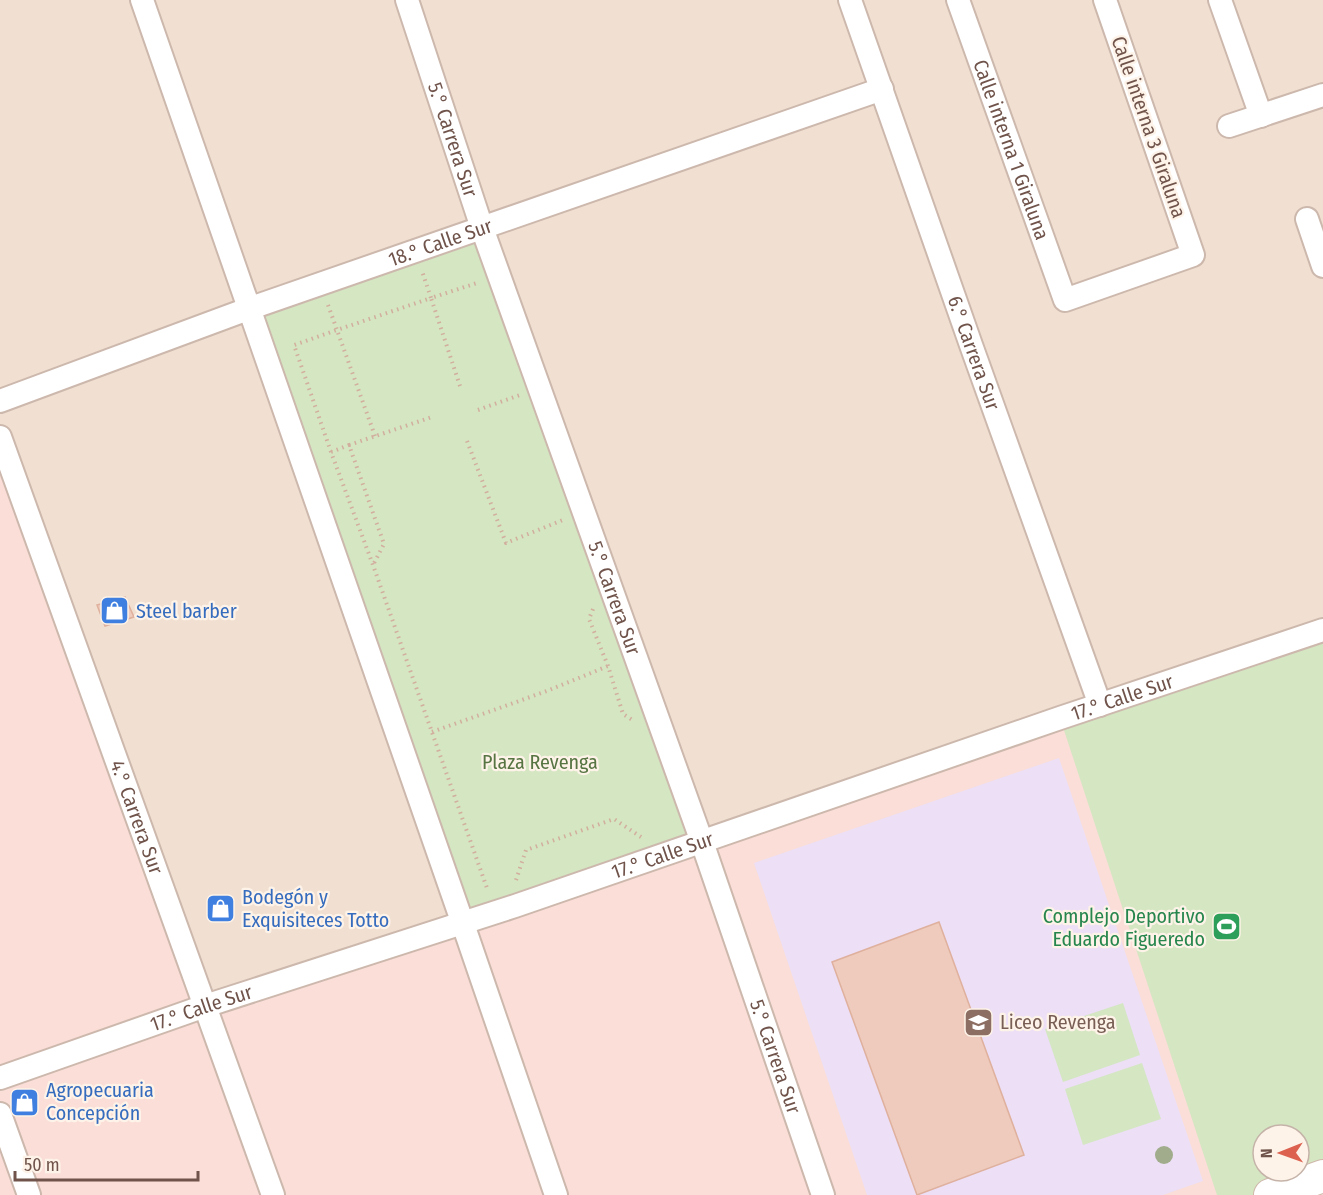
<svg xmlns="http://www.w3.org/2000/svg" width="1323" height="1195" viewBox="0 0 1323 1195" font-family="'Fira Sans Condensed',sans-serif">
<style>
.residential{fill:#f1e0d1}
.commercial{fill:#faded7;fill-rule:evenodd}
.education{fill:#ecdff6}
.green{fill:#d4e6c2;fill-rule:evenodd}
.building{fill:#eecbbc;stroke:#dfb09d;stroke-width:1.5}
.lines{fill:none;stroke-linecap:round;stroke-linejoin:round}
.street-casing{stroke:#cdb8ad;stroke-width:26}
.secondary-casing{stroke:#cfb7aa;stroke-width:34}
.path{stroke:#d2ae9f;stroke-width:4;stroke-dasharray:1.5 4.5;stroke-linecap:butt}
.street{stroke:#fff;stroke-width:22}
.secondary{stroke:#fff;stroke-width:32}
.tree{fill:#a0ac8b}
.labels{text-anchor:middle;stroke-width:4.5;stroke-linejoin:round;paint-order:stroke}
.street-label{font-size:20px;fill:#70544b;stroke:#fef3e8}
.shop-label{font-size:20px;fill:#366cbe;stroke:#fef3e8;text-anchor:start}
.park-label{font-size:20px;fill:#577543;stroke:#fef3e8}
.leisure-label{font-size:20px;fill:#27864d;stroke:#fef3e8;text-anchor:end}
.education-label{font-size:20px;fill:#785e54;stroke:#fef3e8;text-anchor:start}
</style>
<rect width="100%" height="100%" fill="#faefe2"/>
<path class="residential" d="M 0,0 L 1323,0 L 1323,638 L 202,1016 L 0,453 Z"/>
<path class="commercial" d="M 0,453 L 202,1016 L 1323,638 L 1323,1195 L 0,1195 ZM 1263,1135 L 1299,1135 L 1299,1171 L 1263,1171 Z"/>
<path class="education" d="M 1059,758 L 1203,1181 L 1163,1195 L 867,1195 L 754,863 Z"/>
<path class="green" d="M 480,233 L 700,840 L 464,921 L 252,312 Z
M 1323,630 L 1323,1176 L 1270,1195 L 1217,1195 L 1060,718 ZM 1263,1135 L 1299,1135 L 1299,1171 L 1263,1171 Z
M 1123,1003 L 1140,1055 L 1063,1082 L 1045,1029 Z
M 1142,1063 L 1161,1119 L 1083,1145 L 1065,1089 Z"/>
<path class="building" d="M 125,597 L 134,617 L 105,626 L 97,605 Z
M 939,922 L 1024,1155 L 917,1195 L 832,962 Z"/>
<g class="lines">
<defs>
<g id="street">
<path d="M 142,0 L 463,924 L 556,1195"/>
<path id="s1" d="M 407,0 L 482,228 L 702,842 L 823,1195"/>
<path id="s2" d="M 850,0 L 971,345 L 1100,705"/>
<path id="s3" d="M 958,0 L 1065,300 L 1193,255 L 1105,0"/>
<path d="M 1220,0 L 1261,116"/>
<path d="M 1229,126 L 1323,95"/>
<path d="M 1307,219 L 1323,266"/>
<path id="s4" d="M 0,401 L 248,309 L 882,89"/>
<path id="s5" d="M 0,437 L 273,1195"/>
<path id="s6" d="M 0,1078 L 205,1006 L 515,906 L 1060,718 L 1323,630"/>
<path d="M 0,1114 L 29,1195"/>
</g>
<path id="secondary" d="M 1270,1195 L 1323,1176"/>
</defs>
<use href="#street" class="street-casing"/>
<use href="#secondary" class="secondary-casing"/>
<path class="path" d="M 328,305 L 337,330 L 431,298 L 422,271
M 460,386 L 431,298 L 477,283
M 478,410 L 520,395
M 375,436 L 337,330 L 294,345 L 331,452 L 373,565 L 488,891
M 467,441 L 506,543 L 563,520
M 349,445 L 432,417
M 331,452 L 349,445 L 384,544 L 373,565
M 593,609 L 589,619 L 608,666 L 623,714 L 634,721
M 432,732 L 547,691 L 608,666
M 516,880 L 526,850 L 614,819 L 641,837"/>
<use href="#street" class="street"/>
<use href="#secondary" class="secondary"/>
</g>
<circle class="tree" cx="1164" cy="1155" r="9"/>
<defs>
<symbol id="shop-square" viewBox="-11 -11 22 22"><rect x="-9" y="-9" width="18" height="18" rx="4" fill="#3f7fe0" stroke="#fef3e8"/><path d="M-5-2.5h2.3a2.7 3.5 0 0 1 5.4 0H5L5.5 6h-11ZM-1.5-2.5h3a1.5 2.3 0 0 0-3 0Z" fill="#fff"/></symbol>
<symbol id="stadium-square" viewBox="-11 -11 22 22"><rect x="-9" y="-9" width="18" height="18" rx="4" fill="#2e9e5b" stroke="#fef3e8"/><path d="M0-5a6.5 5 0 1 0 0 10a6.5 5 0 1 0 0-10ZM-3.5-1.8h7v3.6h-7Z" fill="#fff"/></symbol>
<symbol id="school-square" viewBox="-11 -11 22 22"><rect x="-9" y="-9" width="18" height="18" rx="4" fill="#8d6e63" stroke="#fef3e8"/><path d="M0-5L7-2L0 1L-7-2ZM-4 1L0 2.5L4 1V4Q0 6-4 4Z" fill="#fff"/></symbol>
</defs>
<g fill-rule="evenodd">
<use href="#shop-square" x="98" y="594" width="33" height="33"/>
<use href="#shop-square" x="204" y="892" width="33" height="33"/>
<use href="#stadium-square" x="1210" y="910" width="33" height="33"/>
<use href="#school-square" x="962" y="1006" width="33" height="33"/>
<use href="#shop-square" x="8" y="1086" width="33" height="33"/>
</g>
<g class="labels">
<g class="street-label">
<text transform="translate(1149 127) rotate(71)" y="7">Calle interna 3 Giraluna</text>
<text dy="7" stroke="none"><textPath href="#s1" startOffset="147">5.° Carrera Sur</textPath></text>
<text dy="7" stroke="none"><textPath href="#s3" startOffset="159">Calle interna 1 Giraluna</textPath></text>
<text dy="7" stroke="none"><textPath href="#s4" startOffset="468">18.° Calle Sur</textPath></text>
<text dy="7" stroke="none"><textPath href="#s2" startOffset="374">6.° Carrera Sur</textPath></text>
<text dy="7" stroke="none"><textPath href="#s1" startOffset="633">5.° Carrera Sur</textPath></text>
<text dy="7" stroke="none"><textPath href="#s6" startOffset="1185">17.° Calle Sur</textPath></text>
<text dy="7" stroke="none"><textPath href="#s5" startOffset="404">4.° Carrera Sur</textPath></text>
<text dy="7" stroke="none"><textPath href="#s6" startOffset="699">17.° Calle Sur</textPath></text>
<text dy="7" stroke="none"><textPath href="#s6" startOffset="213">17.° Calle Sur</textPath></text>
<text dy="7" stroke="none"><textPath href="#s1" startOffset="1119">5.° Carrera Sur</textPath></text>
</g>
<g class="shop-label">
<text x="136" y="618">Steel barber</text>
<text x="242" y="904">Bodegón y<tspan x="242" dy="23">Exquisiteces Totto</tspan></text>
<text x="46" y="1097">Agropecuaria<tspan x="46" dy="23">Concepción</tspan></text>
</g>
<g class="park-label">
<text x="540" y="769">Plaza Revenga</text>
</g>
<g class="leisure-label">
<text x="1205" y="923">Complejo Deportivo<tspan x="1205" dy="23">Eduardo Figueredo</tspan></text>
</g>
<g class="education-label">
<text x="1000" y="1029">Liceo Revenga</text>
</g>
</g>
<g transform="translate(1281 1153) rotate(269)"><circle r="28" fill="#fef3e8" stroke="#c5b3a9" stroke-width="1.5"/>
<path d="M0-4.5L10 22L0 15L-10 22Z" fill="#dc614f"/>
<text y="-9" font-size="16" font-weight="bold" text-anchor="middle" fill="#70544b">N</text>
</g>
<path d="M15 1171v9h183v-9" fill="none" stroke="#70544b" stroke-width="3"/>
<text x="24" y="1171" font-size="18" fill="#70544b" stroke="#fef3e8" stroke-width="4.5" paint-order="stroke">50 m</text>
</svg>
